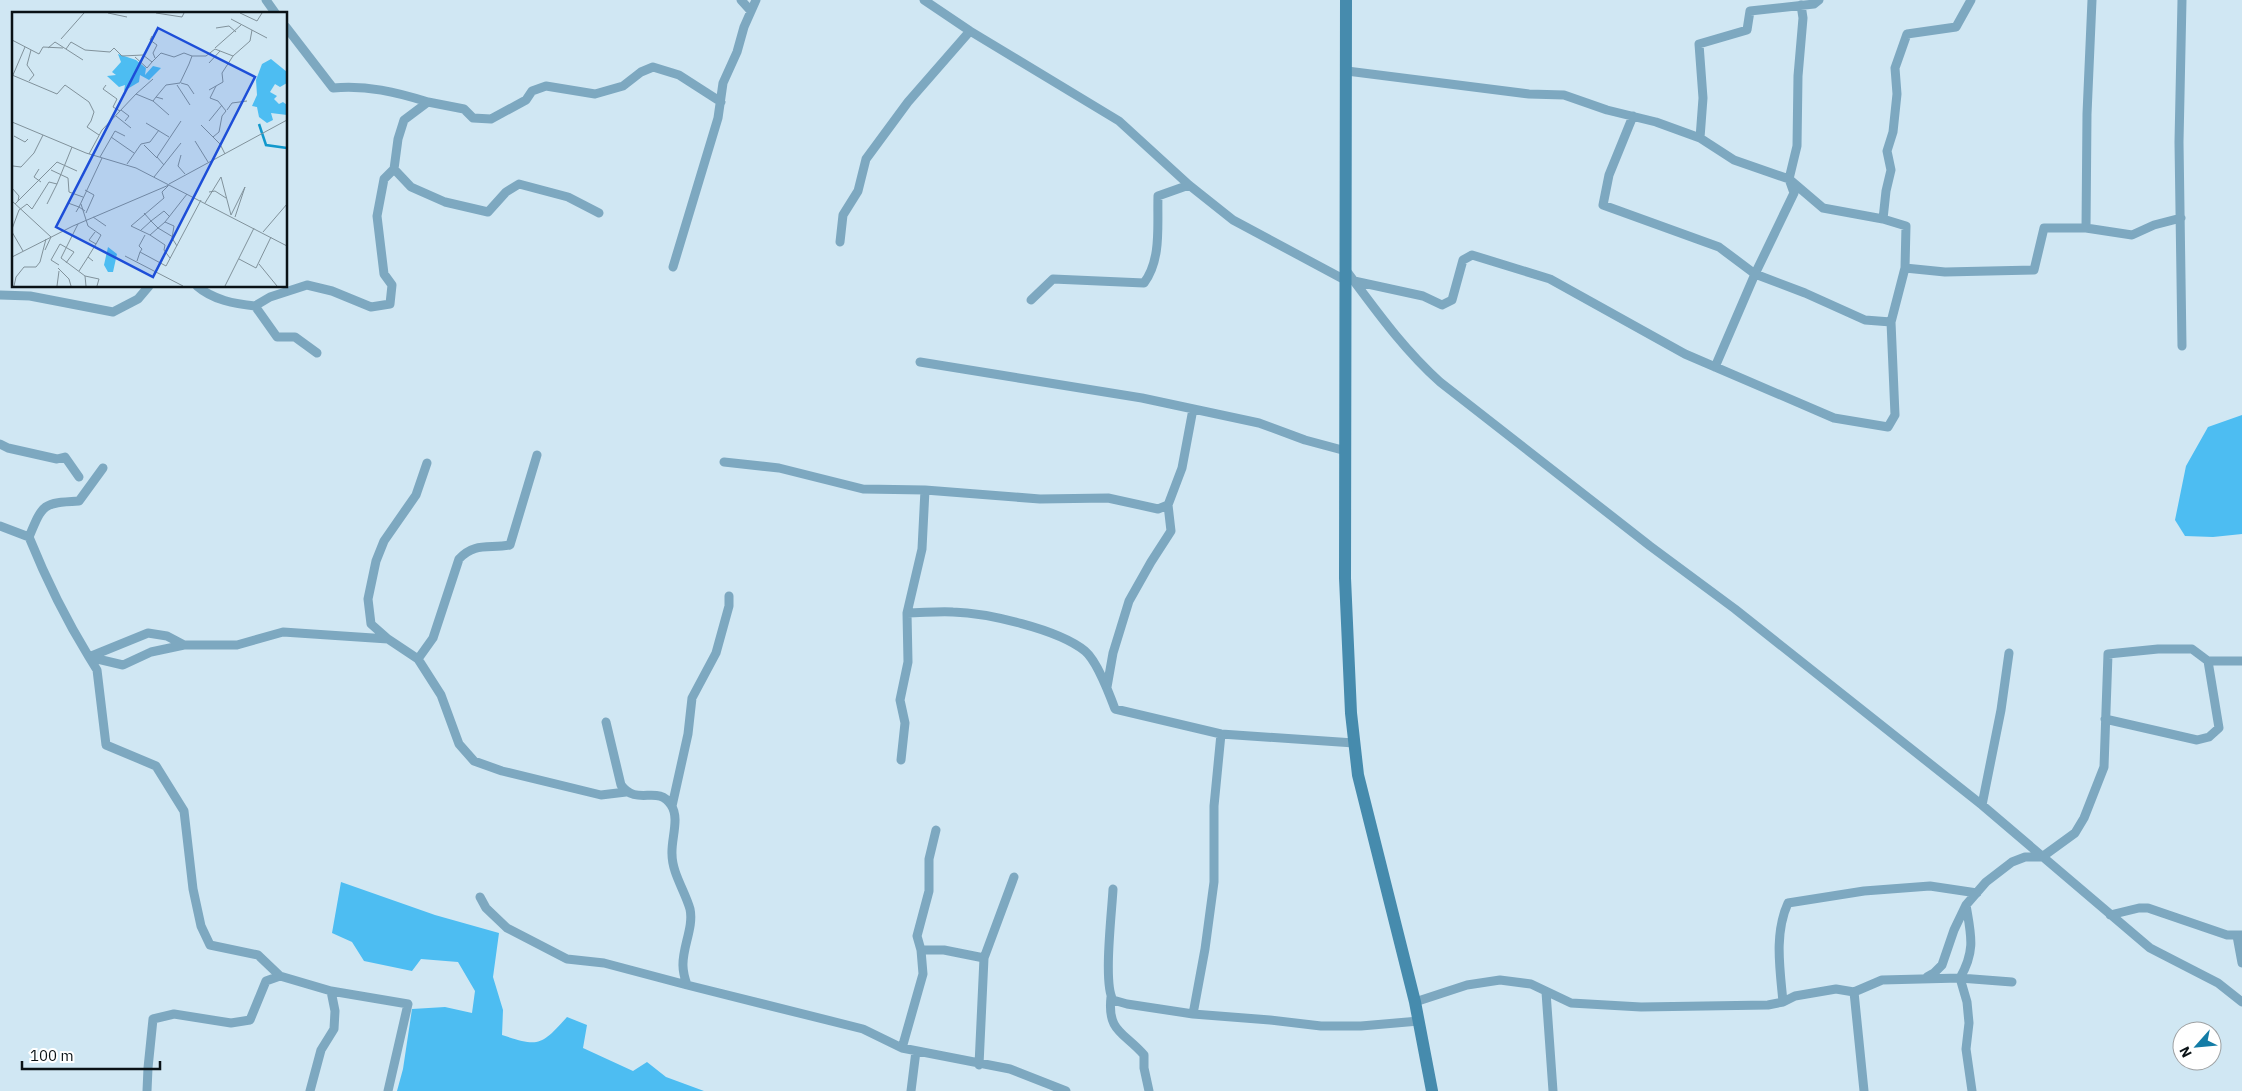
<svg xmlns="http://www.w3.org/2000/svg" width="2242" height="1091" viewBox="0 0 2242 1091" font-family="'IBM Plex Sans',sans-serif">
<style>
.green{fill:#4dbdf2}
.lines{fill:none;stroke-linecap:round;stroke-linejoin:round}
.street{stroke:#7da8c0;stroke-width:9}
.secondary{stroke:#468bad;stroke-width:12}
.inset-river{fill:none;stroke:#1198cc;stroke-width:2.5}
.inset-road{fill:none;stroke:#81929b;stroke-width:1}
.view{fill:#1d4ed8;fill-opacity:0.15;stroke:#1d4ed8;stroke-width:2.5}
.inset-edge{fill:none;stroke:#0a1216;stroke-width:2.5}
</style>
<rect width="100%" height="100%" fill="#d0e7f3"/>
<path class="green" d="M 2242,415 L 2242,534 L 2213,537 L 2185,536 L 2175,520 L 2186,466 L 2208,427 Z
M 341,882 L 435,915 L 499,933 L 493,977 L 503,1010 L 502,1035 C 539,1047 541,1046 567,1017 L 587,1025 L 583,1048 L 633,1071 L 647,1062 L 666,1077 L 704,1091 L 397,1091 L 403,1069 L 412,1009 L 445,1007 L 472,1013 L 475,991 L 458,962 L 421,959 L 412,971 L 364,961 L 352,942 L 332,933 Z"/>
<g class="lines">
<path class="street" d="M 266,0 L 276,14
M 741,0 L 750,10
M 924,0 L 970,31 L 1119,121 L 1189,185 L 1233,220 L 1345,280
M 2092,0 L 2087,114 L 2086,228 L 2132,235 L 2154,225 L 2181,218
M 2182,0 L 2179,142 L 2182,346
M 286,27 L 333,88 C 367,85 396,92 428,102
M 1347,71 L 1529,94 L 1564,95 L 1607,110 L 1656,122 L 1700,138 L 1703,98 L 1699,44 L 1747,30 L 1750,11 L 1814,4 L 1819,0
M 1633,116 L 1609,175 L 1603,205 L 1719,247 L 1755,274 L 1715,367
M 1700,138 L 1734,160 L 1789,179 L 1797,146 L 1798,76 L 1803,18 L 1801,5
M 394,169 L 411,187 L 445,202 L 488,212 L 506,192 L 519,184 L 568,197 L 599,213
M 1789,179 L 1823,208 L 1883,219 L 1886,191 L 1891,170 L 1887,151 L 1893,132 L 1897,94 L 1895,68 L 1907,34 L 1956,27 L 1971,0
M 1789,179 L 1794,193 L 1755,274 L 1805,293 L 1865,320 L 1891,322
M 840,242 L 843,215 L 858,191 L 866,159 L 908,102 L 970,31
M 673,267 L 718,118 L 723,83 L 737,52 L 744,27 L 756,0
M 1905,268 L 1945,272 L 2034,270 L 2044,228 L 2086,228
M 1345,269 C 1375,309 1403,349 1440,382 L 1650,546 L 1735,609 L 1982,805 L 2150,948 L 2218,983 L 2242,1002
M 1354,281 L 1423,296 L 1442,305 L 1452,300 L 1463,260 L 1472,255 L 1550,279 L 1685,354 L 1834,418 L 1888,427 L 1895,415 L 1891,322 L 1905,268 L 1906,226 L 1883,219
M 197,286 C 213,300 235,304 255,306
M 0,295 L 30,296 L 113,312 L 138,299 L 149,286
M 1031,300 L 1053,279 L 1144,283 C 1162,259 1157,224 1158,196 L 1189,185
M 317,353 L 295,337 L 277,337 L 255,306 L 270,297 L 307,285 L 332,291 L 371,307 L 390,304 L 392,285 L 384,274 L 377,216 L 384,179 L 394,169 L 398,139 L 404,120 L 428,102 L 464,109 L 473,118 L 491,119 L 526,100 L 532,91 L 546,86 L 595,94 L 623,86 L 641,72 L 653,67 L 679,75 L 721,102
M 920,362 L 1142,398 L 1259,423 L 1305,440 L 1346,451
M 0,444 L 8,448 L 57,459 L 65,457 L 79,477
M 724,462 L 779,468 L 863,489 L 925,490 L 1040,499 L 1108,498 L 1158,509 L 1168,505 L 1182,468 L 1193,409
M 103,468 L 79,501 C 43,503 43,503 29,537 C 46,579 65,618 89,657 L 123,665 L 151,652 L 184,645 L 237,645 L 283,632 L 388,639 L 418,659 L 441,695 L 459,744 L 474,761 L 502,771 L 601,795 L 626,792
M 0,526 L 29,537
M 907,613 C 922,613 938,611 953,612 C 987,613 1058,629 1085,651 C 1097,661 1109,693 1115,709 L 1221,734 L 1354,743
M 388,639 L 371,624 L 368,599 L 376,561 L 384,541 L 416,495 L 427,463
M 184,645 L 167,636 L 148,633 L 89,657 L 97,670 L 106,745 L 156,766 L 184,811 L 193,889 L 201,926 L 210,945 L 258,955 L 280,976 L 331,991 L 335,1011 L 334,1029 L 321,1050 L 310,1091
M 418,659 L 433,638 L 459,559 C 475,542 489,549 510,545 L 537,455
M 1107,687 L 1113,653 L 1129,601 L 1151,562 L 1171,531 L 1168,505
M 2105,719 L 2197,740 L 2209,737 L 2219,728 L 2208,661 L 2242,661
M 606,722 L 621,785 C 637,807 658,784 671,805 C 680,818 671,839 672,854 C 672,873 685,891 690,909 C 694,927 682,948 683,966 C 683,973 685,979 687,985 L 863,1029 L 902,1048 L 1010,1069 L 1066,1091
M 901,760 L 905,723 L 900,700 L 908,662 L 907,613 L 922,549 L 925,490
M 1982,805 L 2001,710 L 2009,653
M 672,806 L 688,734 L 692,698 L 716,653 L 729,606 L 729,596
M 1113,889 C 1112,911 1103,984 1113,1000 L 1127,1004 L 1193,1014 L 1270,1020 L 1321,1026 L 1361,1026 L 1419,1021
M 480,897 L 486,908 L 507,928 L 567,959 L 604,963 L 687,985
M 2110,915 L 2139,908 L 2148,908 L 2227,935 L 2242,935
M 2237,936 L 2242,963
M 921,950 L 917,936 L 929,891 L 929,859 L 936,830
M 1927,977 L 1934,973 L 1942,965 L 1954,930 L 1966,905 L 1986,882 L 2012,862 L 2025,857 L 2042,857 L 2075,833 L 2084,818 L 2104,767 L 2108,654 L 2158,649 L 2192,649 L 2208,661
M 331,991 L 408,1004 L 388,1091
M 1546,992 L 1553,1091
M 1854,992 L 1864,1091
M 1111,997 C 1107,1032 1124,1032 1144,1055 L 1144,1068 L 1149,1091
M 1415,1002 L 1467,985 L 1500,980 L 1531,984 L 1571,1003 L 1641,1007 L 1768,1005 L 1783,1002 L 1795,996 L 1836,989 L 1854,992 L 1882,980 L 1960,978 C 1976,950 1971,935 1966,905
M 1783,1002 C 1780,969 1774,934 1788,903 L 1864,891 L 1930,886 L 1977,893
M 1193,1014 L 1205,949 L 1214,882 L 1214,806 L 1221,734
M 902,1048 L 923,974 L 921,950 L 944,950 L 984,958
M 979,1065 L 984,958 L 1014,877
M 147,1091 L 148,1068 L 153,1019 L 174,1014 L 231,1023 L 250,1020 L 266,981 L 280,976
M 911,1091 L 916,1051
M 1972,1091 L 1966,1049 L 1969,1023 L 1967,1002 L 1960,978 L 2012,982"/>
<path class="secondary" d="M 1346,0 L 1345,578 L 1351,713 L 1358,775 L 1415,1002 L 1432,1091"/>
</g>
<g transform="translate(12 12)">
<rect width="275" height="275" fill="#d0e7f3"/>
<path d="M 106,42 L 124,48 L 134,56 L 133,63 L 141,54 L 149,56 L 137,68 L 128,63 L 127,70 L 112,79 L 113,73 L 107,75 L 95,64 L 104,63 L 100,60 L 109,50 ZM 259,47 L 275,60 L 275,71 L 268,75 L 263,72 L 258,80 L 265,84 L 262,87 L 267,92 L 271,90 L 275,93 L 275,103 L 259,101 L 261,108 L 255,111 L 247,105 L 245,95 L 240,94 L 245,83 L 244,68 L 250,52 ZM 96,235 L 105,242 L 101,260 L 96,260 L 92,253 Z" fill="#4dbdf2"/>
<path class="inset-river" d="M 247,112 L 254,133 L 275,136"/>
<path class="inset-road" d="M 96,1 L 115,5M 144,1 L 170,5 L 172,1M 228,1 L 245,9 L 250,1M 219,7 L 255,26M 204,16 L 217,14 L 224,20M 140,24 L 138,28 L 145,33 L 141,41 L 143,46M 49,27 L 72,1M 0,28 L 27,42 L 31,35 L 51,36M 36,36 L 43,30 L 71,48M 203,36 L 229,13M 54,37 L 59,30 L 73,38 L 98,40 L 102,36 L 110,44 L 131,43 L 140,50 L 149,41 L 162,45 L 172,41 L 180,44 L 177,52M 180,44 L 194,44 L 203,37 L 221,44M 123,45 L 135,56 L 140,50M 197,51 L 208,39M 0,63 L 45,82 L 53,73 L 77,90 L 82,100 L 79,109M 1,63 L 13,35M 17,69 L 22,63 L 15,53 L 19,38M 169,71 L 176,73 L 182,82M 94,73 L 91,77 L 105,87 L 101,95 L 108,99M 165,73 L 178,93M 204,74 L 211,70 L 210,61 L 221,44 L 238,29 L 240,18M 197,78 L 204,74 L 198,86 L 206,89 L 214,99 L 210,104 L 207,120 L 201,125M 124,82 L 141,67M 144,85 L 154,73 L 168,71 L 177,52M 141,89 L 157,103M 109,98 L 117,104 L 113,109M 215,98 L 220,91 L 235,89M 104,104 L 119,116M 79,109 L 75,115 L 87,123M 197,109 L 210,93M 0,110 L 74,141 L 124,156 L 275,234M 134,111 L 157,125M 189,113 L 208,132 L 213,142M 2,124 L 13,130 L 16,127M 99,125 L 122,141M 183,129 L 196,150M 132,133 L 145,146M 77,142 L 90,118 L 124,82 L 141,89 L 144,85 L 151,87M 169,143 L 166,154 L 173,162M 88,145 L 103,119 L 113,124M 115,152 L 129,132 L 138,130 L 147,118M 152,153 L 145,145 L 169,109M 1,154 L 9,155 L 22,141 L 31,123M 27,157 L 22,165 L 29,170M 39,158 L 56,166 L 57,180 L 71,185M 142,165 L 169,131M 157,172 L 275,108M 0,176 L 7,184 L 6,189M 73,178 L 82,183 L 74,201M 197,180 L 203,179 L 214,186M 0,189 L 39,225 L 33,238M 56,191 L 67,195 L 64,200M 193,191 L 209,165 L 219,203 L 233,175 L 223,205M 3,192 L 45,150 L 65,159M 35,192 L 45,172M 69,192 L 76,214 L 89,223 L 84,232M 73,199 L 67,195 L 90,146M 132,201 L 139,209 L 152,199 L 158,205M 81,205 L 94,214M 153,210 L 146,216 L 161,225M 66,212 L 49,246 L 73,264 L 74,274M 0,217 L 7,198 L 15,192 L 20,197 L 37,170 L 45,172 L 60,135M 128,219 L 139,209 L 146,216 L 138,223 L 153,233 L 152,238 L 158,246M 0,220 L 11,239M 251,220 L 275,192M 138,223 L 119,214 L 152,186 L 150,180 L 156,174M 165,234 L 160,226 L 162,214 L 153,210 L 175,182M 128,240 L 130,237 L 127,234 L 133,223M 113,244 L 171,274M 0,245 L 61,214 L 157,173M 227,247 L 244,256 L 259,225M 81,249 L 76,245 L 84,232 L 77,228 L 83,220M 125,249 L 128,240 L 154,254 L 189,188M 247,252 L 265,274M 47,253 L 39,248 L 48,232 L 62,240 L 54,251M 46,256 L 57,267 L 59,274M 67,259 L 76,245M 73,264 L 87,267 L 85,274M 2,274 L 4,265 L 12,255 L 24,255 L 28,250 L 34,227M 45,274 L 47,259M 213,274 L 242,216"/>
<path class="view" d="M 146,16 L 243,65 L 141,265 L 44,215 Z"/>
<rect width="275" height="275" class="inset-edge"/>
</g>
<g transform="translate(2197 1046) rotate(243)"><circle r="24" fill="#ffffff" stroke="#9da0a2"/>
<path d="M0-4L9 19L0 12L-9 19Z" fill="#137ca6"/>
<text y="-8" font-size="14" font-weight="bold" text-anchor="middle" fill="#0a1216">N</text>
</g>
<path d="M22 1061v8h138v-8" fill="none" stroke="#0a1216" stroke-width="2.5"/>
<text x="30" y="1061" font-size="15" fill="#0a1216" stroke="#ffffff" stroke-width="4" paint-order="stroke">100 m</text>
</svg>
